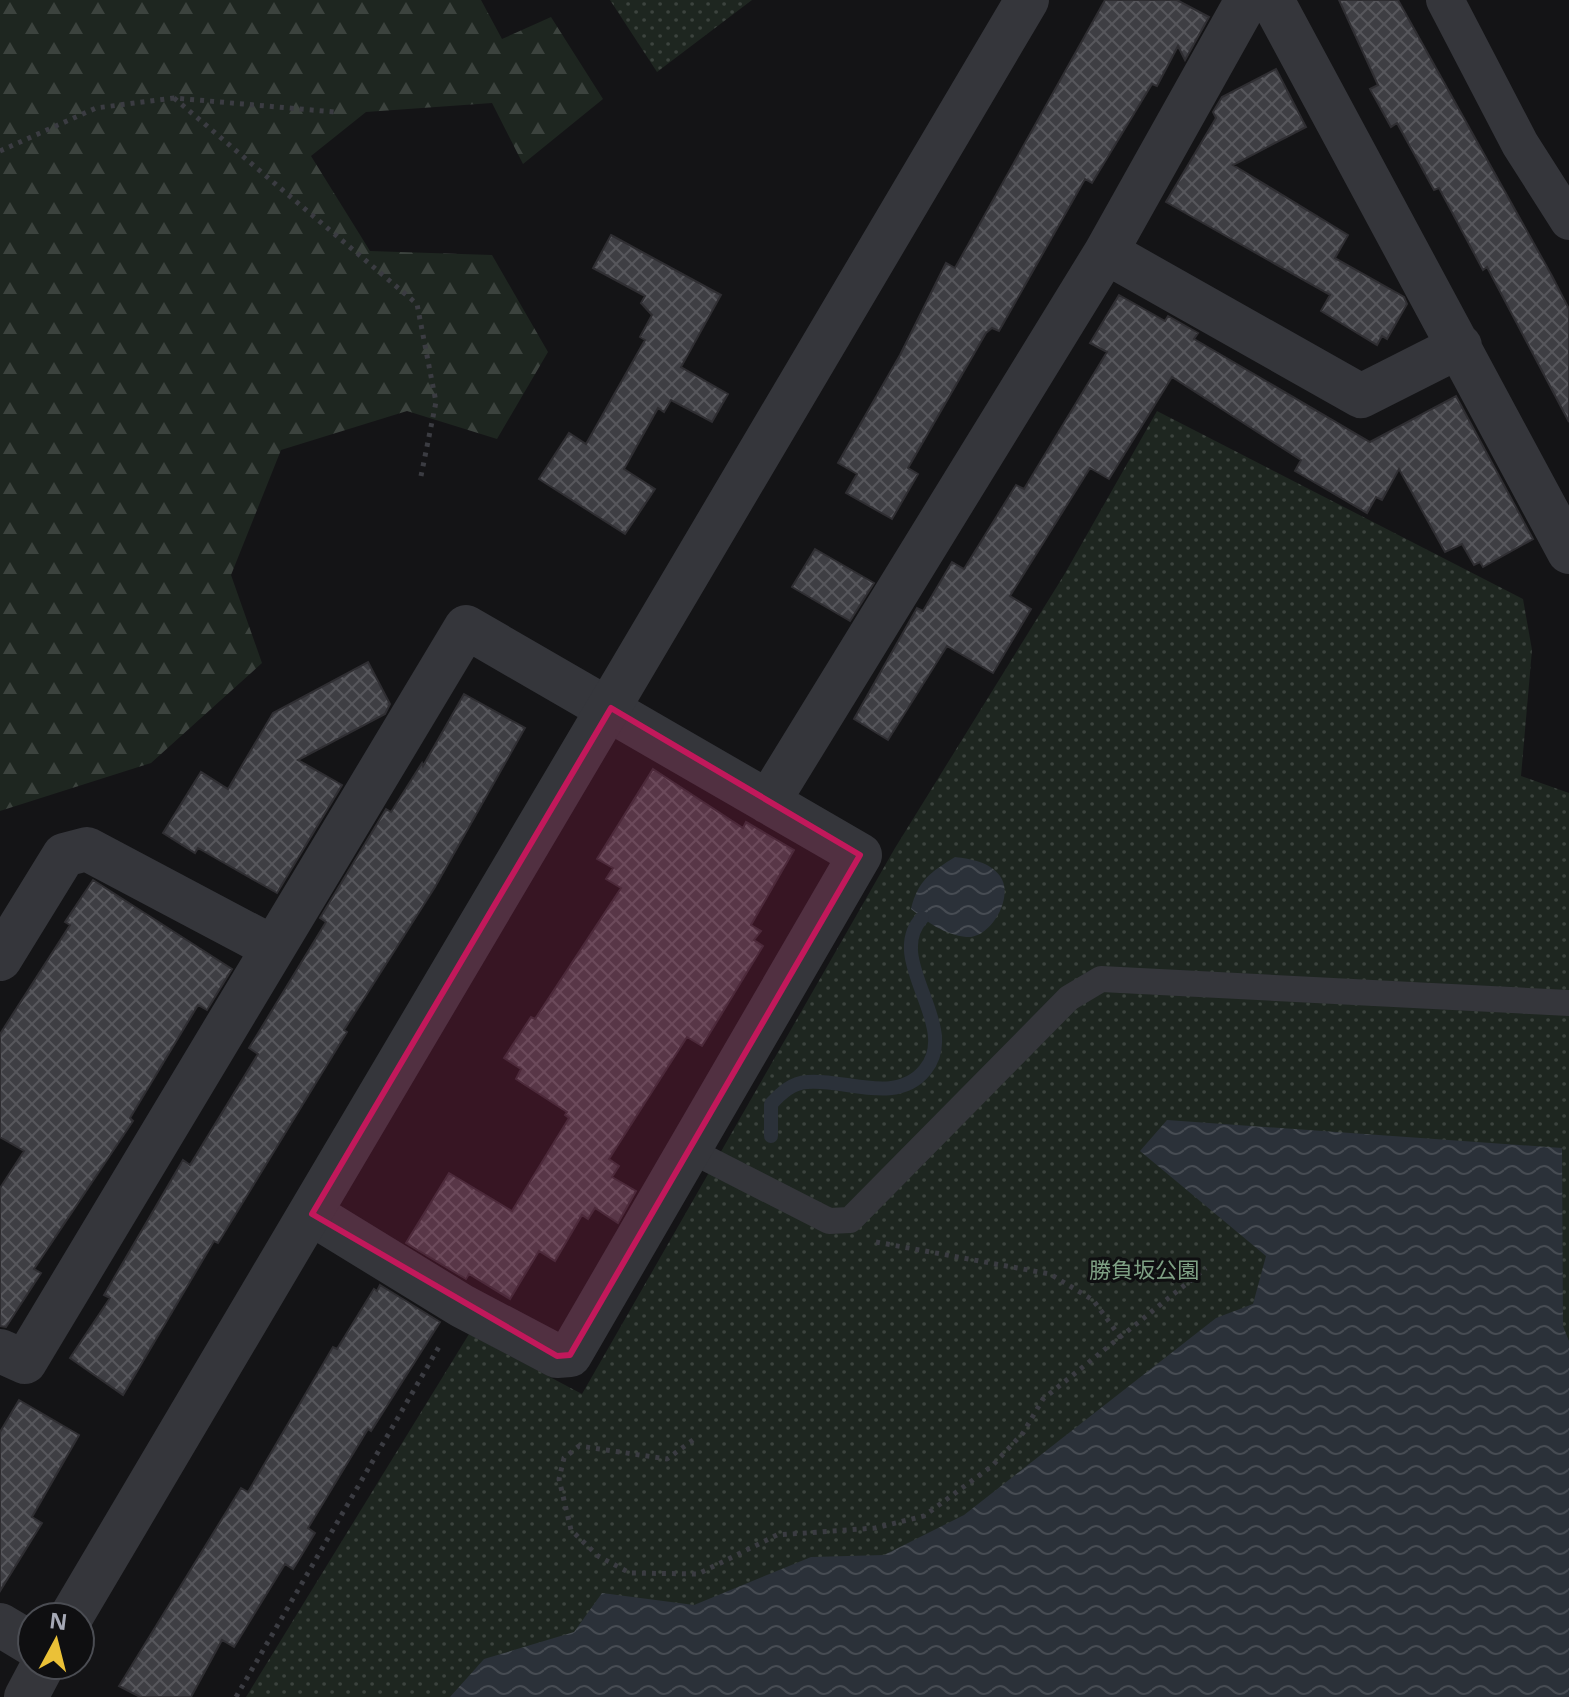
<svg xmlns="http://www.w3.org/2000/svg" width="1569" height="1697" viewBox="0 0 1569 1697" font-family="'Noto Sans','Noto Sans JP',sans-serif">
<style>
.forest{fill:url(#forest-firs)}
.park{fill:url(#park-dots)}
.water{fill:url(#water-waves)}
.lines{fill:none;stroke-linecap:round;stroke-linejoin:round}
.stream{stroke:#2b3139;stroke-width:14}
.building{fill:url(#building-cross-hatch);stroke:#2f2e32;stroke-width:2}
.path{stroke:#3b3c42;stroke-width:5;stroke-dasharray:4 6;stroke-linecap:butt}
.service{stroke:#35363b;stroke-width:26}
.pedestrian{stroke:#35363b;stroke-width:38}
.minor{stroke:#35363b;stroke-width:44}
.tertiary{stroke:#35363b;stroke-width:44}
.marked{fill:#c2185b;fill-opacity:0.2;stroke:#c2185b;stroke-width:6;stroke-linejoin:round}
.labels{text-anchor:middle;stroke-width:6;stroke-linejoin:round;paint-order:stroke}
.park-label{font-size:22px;fill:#7ea084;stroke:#0f0f11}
</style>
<defs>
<pattern id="forest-firs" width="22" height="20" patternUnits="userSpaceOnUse" patternTransform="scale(2)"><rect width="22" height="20" fill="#1e2620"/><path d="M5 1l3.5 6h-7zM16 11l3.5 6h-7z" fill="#3c433e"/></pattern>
<pattern id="park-dots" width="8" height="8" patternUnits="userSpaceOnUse" patternTransform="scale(2)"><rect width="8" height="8" fill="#1e2620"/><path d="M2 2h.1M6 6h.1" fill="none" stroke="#3c433e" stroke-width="1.8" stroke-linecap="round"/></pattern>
<pattern id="water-waves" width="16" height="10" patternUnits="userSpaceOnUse" patternTransform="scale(2)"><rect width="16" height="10" fill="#2b3139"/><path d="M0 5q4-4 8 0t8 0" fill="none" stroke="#474c53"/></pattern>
<pattern id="building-cross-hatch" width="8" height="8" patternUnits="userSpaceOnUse" patternTransform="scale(2)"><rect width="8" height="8" fill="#3e3e43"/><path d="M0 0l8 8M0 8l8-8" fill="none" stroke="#57575c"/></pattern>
</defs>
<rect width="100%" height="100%" fill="#141416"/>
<path class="forest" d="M 0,0 L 481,0 L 502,39 L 551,17 L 603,99 L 523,164 L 492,103 L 366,112 L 311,156 L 370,251 L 492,255 L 548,352 L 497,439 L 407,411 L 281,450 L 231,575 L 262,663 L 151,763 L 0,811 Z"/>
<path class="park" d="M 610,0 L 752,0 L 657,72 Z
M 1157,411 L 1523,599 L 1532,650 L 1521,776 L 1569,793 L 1569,1697 L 246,1697 L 469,1334 L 582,1394 L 895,848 L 1064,575 Z"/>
<path class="water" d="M 955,857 C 971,859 990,862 1000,876 C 1015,896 991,939 966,937 C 945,935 927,922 911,909 C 918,880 931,872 955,857 Z
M 1167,1120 L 1562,1148 L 1563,1326 L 1569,1341 L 1569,1697 L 450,1697 L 484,1659 L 574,1632 L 602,1593 L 694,1605 L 811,1557 L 884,1555 L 964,1515 L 1216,1318 L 1253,1304 L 1266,1256 L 1140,1151 Z"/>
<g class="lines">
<path class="stream" d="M 771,1136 L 771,1104 C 781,1093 792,1083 807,1082 C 844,1078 896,1106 925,1070 C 962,1026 883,960 922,918"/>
</g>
<path class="building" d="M 1105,0 L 1177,0 L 1209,17 L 1185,60 L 1178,46 L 1157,86 L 1152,84 L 1092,183 L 1085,179 L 999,331 L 992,328 L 986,333 L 908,468 L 918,474 L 892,519 L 846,493 L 857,474 L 838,463 L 900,355 L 946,263 L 955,268 Z
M 1339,0 L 1398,0 L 1552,276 L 1569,309 L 1569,422 L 1487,267 L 1483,270 L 1439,188 L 1434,190 L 1397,123 L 1391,127 L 1370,89 L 1378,85 Z
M 1276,69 L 1306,127 L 1233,165 L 1348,235 L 1335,258 L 1404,297 L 1407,304 L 1387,339 L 1382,336 L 1377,345 L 1321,311 L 1330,295 L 1166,202 L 1216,118 L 1213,112 L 1222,97 Z
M 611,235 L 721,295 L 681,367 L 728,394 L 712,422 L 671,400 L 664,412 L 658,408 L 624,469 L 655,489 L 625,534 L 539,479 L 569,433 L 586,444 L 645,340 L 640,337 L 652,315 L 641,303 L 645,296 L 593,268 Z
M 1119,295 L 1165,321 L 1168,316 L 1198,333 L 1194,339 L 1370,442 L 1456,396 L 1533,539 L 1483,567 L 1480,562 L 1474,565 L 1462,544 L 1445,552 L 1399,469 L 1382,500 L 1376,497 L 1367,513 L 1295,471 L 1301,460 L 1172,377 L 1109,479 L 1090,468 L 1010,596 L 1031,609 L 993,673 L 947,646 L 888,740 L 854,719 L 917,608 L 923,611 L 952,562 L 964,569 L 1016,485 L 1024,489 L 1107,352 L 1090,343 Z
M 815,549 L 874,583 L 850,621 L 792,587 Z
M 368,662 L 390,704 L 385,714 L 298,760 L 342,785 L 277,893 L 198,848 L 195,853 L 163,833 L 201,772 L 228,789 L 273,713 Z
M 464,694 L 525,728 L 435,887 L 344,1030 L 347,1032 L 218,1243 L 214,1241 L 123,1395 L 70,1358 L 110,1298 L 104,1295 L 183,1160 L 190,1165 L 258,1054 L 249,1048 L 326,922 L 320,918 L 386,809 L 391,812 L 422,763 L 423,766 Z
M 653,769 L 743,828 L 746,822 L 794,850 L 751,925 L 761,931 L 754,940 L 763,946 L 702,1046 L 687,1037 L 609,1159 L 619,1166 L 612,1177 L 636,1191 L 618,1223 L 595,1208 L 588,1219 L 582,1215 L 555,1261 L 539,1251 L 510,1299 L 469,1274 L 466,1279 L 406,1243 L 449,1173 L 512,1211 L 569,1118 L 565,1115 L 567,1112 L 516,1079 L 521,1069 L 504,1058 L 531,1017 L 535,1019 L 621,888 L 606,879 L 613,868 L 597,859 Z
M 93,880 L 232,969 L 207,1010 L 198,1005 L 130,1118 L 133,1121 L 34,1269 L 41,1273 L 6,1327 L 0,1326 L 0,1188 L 24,1151 L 0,1137 L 0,1034 L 70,925 L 65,922 Z
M 380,1285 L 440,1322 L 371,1431 L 368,1429 L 308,1528 L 315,1533 L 293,1569 L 285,1564 L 234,1647 L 222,1640 L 191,1697 L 140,1697 L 119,1686 L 241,1488 L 248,1492 L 333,1347 L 337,1349 L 374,1289 L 377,1291 Z
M 19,1400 L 79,1435 L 32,1517 L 42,1523 L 0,1591 L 0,1432 Z"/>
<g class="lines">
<path class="path" d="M 174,98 L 417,304 L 436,402 L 420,481
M 0,151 L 96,108 L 174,98 L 335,112
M 876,1242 L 1050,1274 L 1093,1300 L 1121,1338
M 693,1440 L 667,1459 L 579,1446 L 564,1458 L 559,1479 L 571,1530 L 598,1556 L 630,1573 L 698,1574 L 777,1535 L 875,1528 L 924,1516 L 992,1466 L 1023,1433 L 1043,1399 L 1206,1268
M 236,1697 L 440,1345"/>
<path class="service" d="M 690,1150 L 829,1221 L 850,1220 L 1069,998 L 1101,979 L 1569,1003"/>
<path class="pedestrian" d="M 1445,0 L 1520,144 L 1569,221"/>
<path class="minor" d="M 1272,0 L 1569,552
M 1106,252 L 1361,396 L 1460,346
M 768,802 L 1106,252 L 1247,0
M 0,959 L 64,855 L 87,849 L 272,947
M 0,1351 L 25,1362 L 466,627 L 860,855 L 570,1355 L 557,1356 L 462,1306 L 312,1214
M 0,1625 L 32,1644"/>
<path class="tertiary" d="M 71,1617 L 1027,0
M 26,1697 L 43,1665"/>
</g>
<path class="marked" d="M 611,708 L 860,855 L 570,1355 L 557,1356 L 312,1214 Z"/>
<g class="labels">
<g class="park-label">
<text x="1144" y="1278">勝負坂公園</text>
</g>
</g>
<g transform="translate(56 1641) rotate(7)"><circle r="38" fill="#0f0f11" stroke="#4b4d53" stroke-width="2"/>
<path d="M0-6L14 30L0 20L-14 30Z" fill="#ebc137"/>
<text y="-12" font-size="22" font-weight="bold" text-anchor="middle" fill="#a6a9b6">N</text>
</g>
</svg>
